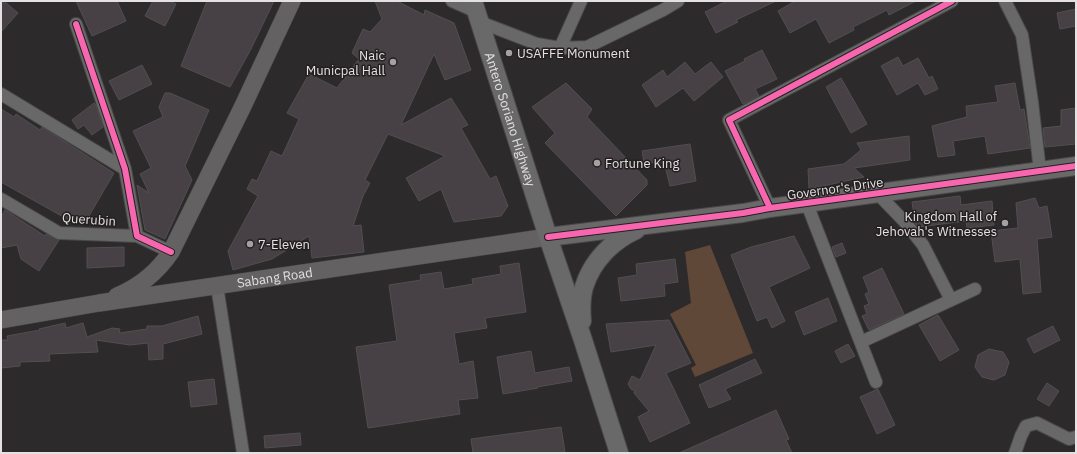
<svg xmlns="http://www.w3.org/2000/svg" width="1077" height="454" viewBox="0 0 1077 454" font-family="'IBM Plex Sans',sans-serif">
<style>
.forest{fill:#5f4838}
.building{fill:#474044;stroke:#514f50}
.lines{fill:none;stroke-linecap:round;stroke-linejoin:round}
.minor-casing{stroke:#4a4848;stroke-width:14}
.secondary-casing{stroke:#4a4848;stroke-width:18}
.primary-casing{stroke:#4a4848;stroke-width:20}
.minor{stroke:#696868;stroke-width:12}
.secondary{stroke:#636161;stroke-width:17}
.primary{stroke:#6a6969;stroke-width:18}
.cycleway-casing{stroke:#241f20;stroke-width:8}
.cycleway{stroke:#f766af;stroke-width:6}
.poi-dot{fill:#a5a1a2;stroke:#241f20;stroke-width:1.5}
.labels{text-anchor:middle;stroke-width:3;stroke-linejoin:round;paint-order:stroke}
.poi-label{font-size:13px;fill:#e5e1e2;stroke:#241f20;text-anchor:start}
.street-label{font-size:13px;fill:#e5e1e2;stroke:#241f20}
</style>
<rect width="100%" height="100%" fill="#2d2a2b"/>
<path class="forest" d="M 710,245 L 753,353 L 695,377 L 691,368 L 696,365 L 670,314 L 691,303 L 685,252 Z"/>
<path class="building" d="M 1,1 L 4,1 L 18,13 L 1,32 Z
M 76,1 L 117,1 L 126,21 L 92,36 Z
M 153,1 L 169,1 L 176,4 L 165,26 L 145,16 Z
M 207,1 L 274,1 L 251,49 L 230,87 L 181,66 Z
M 375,1 L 397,1 L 424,15 L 425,10 L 454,23 L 471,70 L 445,80 L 434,54 L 401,125 L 451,98 L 468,125 L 461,128 L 490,179 L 496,176 L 508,206 L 501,216 L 454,222 L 441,189 L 419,201 L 406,178 L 445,156 L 388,134 L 365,180 L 370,183 L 363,196 L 353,226 L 361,225 L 364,252 L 312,258 L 309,236 L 272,259 L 233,270 L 228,251 L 258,196 L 247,189 L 252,179 L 257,181 L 271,151 L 282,156 L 299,119 L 287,113 L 309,74 L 337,88 L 359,59 L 352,53 L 363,29 L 370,32 L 382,19 Z
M 727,1 L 776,1 L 736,20 L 738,22 L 716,33 L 705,12 Z
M 795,1 L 916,1 L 889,15 L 887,10 L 853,27 L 854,30 L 829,43 L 816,19 L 790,33 L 778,11 Z
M 1076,9 L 1076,26 L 1060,29 L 1057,13 Z
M 762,50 L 777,79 L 755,89 L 759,96 L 743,104 L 725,71 L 745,61 L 744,59 Z
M 898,57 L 903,66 L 918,58 L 929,78 L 932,76 L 938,89 L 925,95 L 918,83 L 897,95 L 881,66 Z
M 685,62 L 695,74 L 711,62 L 723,77 L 694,101 L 683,88 L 656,107 L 642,85 L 663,70 L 667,77 Z
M 142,65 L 152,84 L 119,100 L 109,81 Z
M 841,78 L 867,124 L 851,133 L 826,87 Z
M 566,83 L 592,109 L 587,117 L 647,180 L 647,185 L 616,216 L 545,143 L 555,133 L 532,107 Z
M 1015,83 L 1020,110 L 1024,109 L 1030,148 L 988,154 L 985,136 L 953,141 L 955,155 L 938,157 L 932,126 L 967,117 L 966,106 L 998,102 L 995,86 Z
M 165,93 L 170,93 L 209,110 L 185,166 L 192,180 L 165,239 L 145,230 L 137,185 L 149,193 L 140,174 L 151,168 L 133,131 L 163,117 L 159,107 Z
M 94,103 L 96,105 L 103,127 L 92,135 L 84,125 L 78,129 L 72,120 Z
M 1076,108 L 1076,144 L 1045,147 L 1043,128 L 1061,126 L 1061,110 Z
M 1,109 L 14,117 L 16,114 L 40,130 L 42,127 L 114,173 L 86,221 L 67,219 L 1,182 Z
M 909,136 L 910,160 L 854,168 L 864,177 L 809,189 L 808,169 L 844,164 L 861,150 L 857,143 Z
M 690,144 L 696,181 L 670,186 L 664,162 L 644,163 L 642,151 Z
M 960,196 L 961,205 L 992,201 L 994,225 L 967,228 L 966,221 L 918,227 L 915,222 L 912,202 Z
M 1035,198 L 1039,208 L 1047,206 L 1052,237 L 1037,239 L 1041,292 L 1023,294 L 1020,259 L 995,262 L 991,231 L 1018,228 L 1016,203 Z
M 5,210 L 45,236 L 46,234 L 59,240 L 39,271 L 21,259 L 17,245 L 1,248 L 1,217 Z
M 794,236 L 810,268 L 769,287 L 785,321 L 772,328 L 767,317 L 757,321 L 731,255 L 751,247 Z
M 842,243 L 846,253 L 836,257 L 832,247 Z
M 124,247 L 124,266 L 87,268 L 87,248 Z
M 675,259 L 678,282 L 664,284 L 665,296 L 621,301 L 618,278 L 637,275 L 636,264 Z
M 519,263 L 526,312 L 485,318 L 487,328 L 454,333 L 459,364 L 473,361 L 478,398 L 458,400 L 460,414 L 368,428 L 356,347 L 397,341 L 389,285 L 421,280 L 420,275 L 441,272 L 444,289 L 473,284 L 472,279 L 501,274 L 500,266 Z
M 882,268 L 904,314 L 869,330 L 862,316 L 867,314 L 864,306 L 869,304 L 865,294 L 869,292 L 863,277 Z
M 828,298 L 837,321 L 804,335 L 795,312 Z
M 938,315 L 959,350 L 940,361 L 919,325 Z
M 198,316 L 202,334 L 163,344 L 163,359 L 149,360 L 148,343 L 130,345 L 96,340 L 98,352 L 49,354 L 50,361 L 20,362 L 20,366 L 1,368 L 1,340 L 8,340 L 7,336 L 40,330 L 39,329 L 65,323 L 66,328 L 83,323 L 87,337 L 112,328 L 120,329 L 119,333 L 147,329 L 147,326 L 162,326 Z
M 669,320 L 691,363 L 666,373 L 690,423 L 650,442 L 638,417 L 649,411 L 634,393 L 635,391 L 631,389 L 628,384 L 632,376 L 640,380 L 656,345 L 611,352 L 606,324 Z
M 1053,326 L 1060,340 L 1034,353 L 1027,339 Z
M 848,344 L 855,356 L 841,363 L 835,351 Z
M 989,349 L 1003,352 L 1009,362 L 1005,375 L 994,380 L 982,377 L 975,367 L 978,355 Z
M 531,351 L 535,373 L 569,367 L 572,381 L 537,387 L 538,388 L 503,394 L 497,357 Z
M 755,359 L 762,373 L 725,389 L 731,399 L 709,408 L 699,385 Z
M 214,379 L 217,404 L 191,407 L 188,382 Z
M 1047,383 L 1059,391 L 1049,406 L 1037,399 Z
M 878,389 L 895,425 L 877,434 L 860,397 Z
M 776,410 L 789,439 L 786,440 L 792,453 L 679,453 Z
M 561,427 L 565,452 L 557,453 L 473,453 L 471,439 Z
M 300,433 L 301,445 L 265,448 L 264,436 Z"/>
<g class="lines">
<defs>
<path id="minor" d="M 452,1 L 477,12
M 1005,1 L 1022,35 L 1032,102 L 1040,171
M 480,22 L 537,44 L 560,48 L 587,47 L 663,10 L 678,1
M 76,24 L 125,169 L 137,236 L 171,252
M 560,48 L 581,1
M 1,94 L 125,169
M 877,193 L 904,221 L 923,245 L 951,300
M 1,199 L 59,233 L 137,236
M 807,204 L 876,382
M 770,208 L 729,120 L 952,1
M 217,286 L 243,453
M 861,342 L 975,289
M 1015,453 L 1021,436 L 1026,426 L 1037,423 L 1069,439 L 1076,437"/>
<g id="secondary">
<path d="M 117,296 C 139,287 158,271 171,252 L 243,106 L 292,1"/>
<path id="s1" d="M 1,320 L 99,303 L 548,237"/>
</g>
<g id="primary">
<path id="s2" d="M 473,1 L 548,237 L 583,340 L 619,453"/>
<path d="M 548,237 L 743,213 L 770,208 L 1076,166"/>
<path d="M 582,321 C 581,310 581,298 584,287 C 592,261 612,241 636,230"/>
</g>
</defs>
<use href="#minor" class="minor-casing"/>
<use href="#secondary" class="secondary-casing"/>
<use href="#primary" class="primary-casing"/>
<use href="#minor" class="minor"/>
<use href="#secondary" class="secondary"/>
<use href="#primary" class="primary"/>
<defs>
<path id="cycleway" d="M 76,24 L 125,169 L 137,236 L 171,252
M 770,208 L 729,120 L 952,1
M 548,237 L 743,213 L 770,208 L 1076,166"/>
</defs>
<use href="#cycleway" class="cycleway-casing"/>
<use href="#cycleway" class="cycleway"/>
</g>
<g class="poi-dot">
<circle cx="509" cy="53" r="4"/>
<circle cx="393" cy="62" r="4"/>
<circle cx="597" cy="163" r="4"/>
<circle cx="1005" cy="223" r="4"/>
<circle cx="250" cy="244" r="4"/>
</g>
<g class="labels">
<g class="poi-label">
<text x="517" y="58">USAFFE Monument</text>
<text x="385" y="60" text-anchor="end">Naic<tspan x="385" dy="15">Municpal Hall</tspan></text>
<text x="605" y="168">Fortune King</text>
<text x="997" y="221" text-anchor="end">Kingdom Hall of<tspan x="997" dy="15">Jehovah's Witnesses</tspan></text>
<text x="258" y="249">7-Eleven</text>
</g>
<g class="street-label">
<text dy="5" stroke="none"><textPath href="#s2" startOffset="124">Antero Soriano Highway</textPath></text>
<text transform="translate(835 188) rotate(-8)" y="5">Governor's Drive</text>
<text transform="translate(89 219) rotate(4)" y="5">Querubin</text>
<text dy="5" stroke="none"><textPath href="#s1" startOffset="277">Sabang Road</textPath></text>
</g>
</g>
<rect width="1077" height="454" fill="none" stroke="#e5e1e2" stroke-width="4"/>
</svg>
